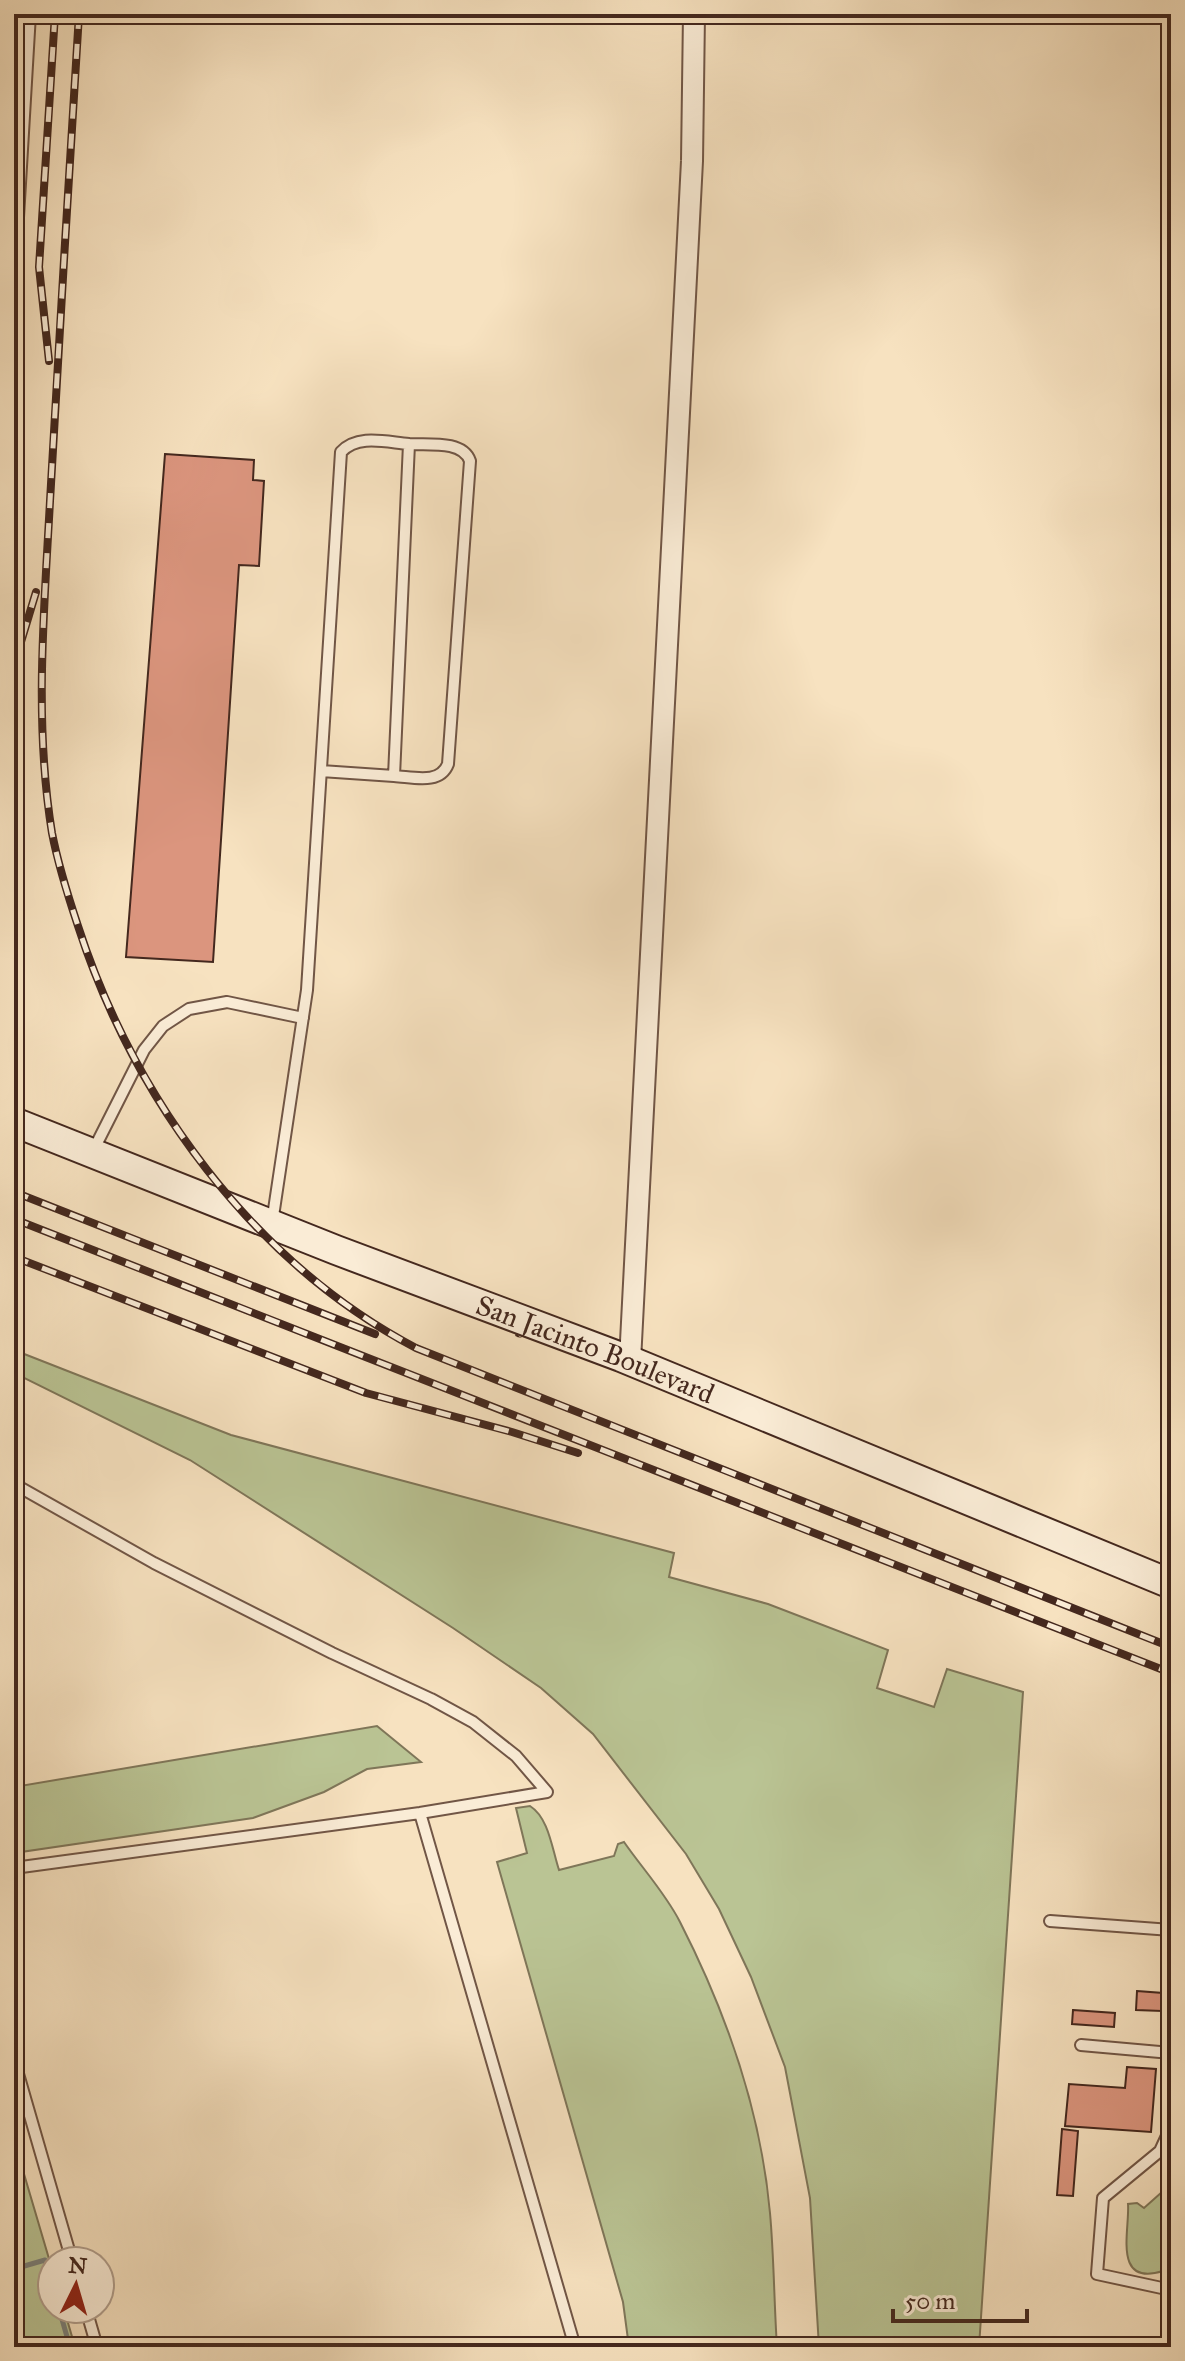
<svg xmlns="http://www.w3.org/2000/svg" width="1185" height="2361" viewBox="0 0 1185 2361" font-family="'IM FELL Great Primer',serif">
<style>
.green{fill:#bac494;stroke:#7f7659;stroke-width:2}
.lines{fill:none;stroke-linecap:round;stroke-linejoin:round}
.stream{stroke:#7b817b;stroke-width:5}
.building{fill:#db957e;stroke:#44281e;stroke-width:2}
.lane-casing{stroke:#715646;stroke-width:14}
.street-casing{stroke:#715646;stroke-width:24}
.secondary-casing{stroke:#44281e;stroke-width:32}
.lane{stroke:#faecd6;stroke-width:10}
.street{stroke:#faecd6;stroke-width:20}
.secondary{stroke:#faecd6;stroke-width:28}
.rail-casing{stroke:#44281e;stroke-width:8}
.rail{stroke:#faecd6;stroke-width:5;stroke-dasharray:15;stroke-linecap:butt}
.labels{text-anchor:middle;stroke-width:6;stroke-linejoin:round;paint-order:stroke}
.street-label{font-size:28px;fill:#44281e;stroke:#faecd6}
</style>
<rect width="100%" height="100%" fill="#f7e2c0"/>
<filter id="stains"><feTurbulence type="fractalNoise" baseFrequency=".0025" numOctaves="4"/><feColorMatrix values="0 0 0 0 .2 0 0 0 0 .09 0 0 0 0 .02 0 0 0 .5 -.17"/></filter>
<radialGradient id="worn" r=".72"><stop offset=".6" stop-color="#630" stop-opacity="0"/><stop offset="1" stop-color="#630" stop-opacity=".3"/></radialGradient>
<path class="green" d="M 14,1350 L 231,1435 L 674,1553 L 669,1577 L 768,1604 L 888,1650 L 877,1688 L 934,1707 L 947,1669 L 1023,1692 L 979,2347 L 819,2347 L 810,2198 L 785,2067 L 751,1977 L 719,1909 L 686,1854 L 593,1734 L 541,1688 L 453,1628 L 190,1460 L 14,1373 Z
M 377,1726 L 421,1762 L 367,1769 L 324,1792 L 253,1818 L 14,1853 L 14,1787 Z
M 530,1806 C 549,1818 552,1849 559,1870 L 614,1856 L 618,1844 L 624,1842 C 642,1868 666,1894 680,1922 C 726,2012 761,2112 770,2213 C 774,2257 774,2302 777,2347 L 629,2347 L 623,2302 L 497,1862 L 527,1853 L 516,1808 Z
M 14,2140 L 52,2269 L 52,2309 L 64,2309 L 75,2347 L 14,2347 Z
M 1171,2184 C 1171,2206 1177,2256 1163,2271 C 1112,2287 1130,2230 1128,2204 L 1137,2203 L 1144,2208 Z"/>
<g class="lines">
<path class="stream" d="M 14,2269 L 45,2260 L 52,2284
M 59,2309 L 70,2347"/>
</g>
<path class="building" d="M 165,454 L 254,460 L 253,480 L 264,481 L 259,566 L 239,565 L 213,962 L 126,957 Z
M 1137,1991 L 1163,1993 L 1162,2011 L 1136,2010 Z
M 1073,2010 L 1115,2013 L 1114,2027 L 1072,2024 Z
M 1127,2067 L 1156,2069 L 1151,2132 L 1065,2126 L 1069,2084 L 1125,2088 Z
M 1062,2129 L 1078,2131 L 1073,2196 L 1057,2195 Z"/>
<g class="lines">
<defs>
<path id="lane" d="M 14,285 L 30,14
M 394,776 C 413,777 440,785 448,764 L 470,461 C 463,440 428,445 409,444
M 93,1151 L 144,1050 L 163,1026 L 189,1009 L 227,1002 L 303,1018
M 272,1223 L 307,990 L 341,452 C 358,434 385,442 409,444 L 394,776 L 321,771
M 14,1484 L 154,1563 L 332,1653 L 431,1699 L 473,1722 L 516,1756 L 547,1792 L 420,1813 L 14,1868
M 420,1813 L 575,2347
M 1050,1921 L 1171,1930
M 1081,2045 L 1171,2053
M 14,2060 L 72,2261
M 1171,2127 L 1160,2151 L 1103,2198 L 1097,2274 L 1171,2290
M 86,2309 L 97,2347"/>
<path id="street" d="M 630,1361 L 692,161 L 694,14"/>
<g id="secondary">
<path id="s1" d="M 14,1122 L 336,1250 L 621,1357 L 1171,1584"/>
</g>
</defs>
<use href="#lane" class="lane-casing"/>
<use href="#street" class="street-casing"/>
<use href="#secondary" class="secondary-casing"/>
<use href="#lane" class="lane"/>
<use href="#street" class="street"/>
<use href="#secondary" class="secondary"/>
<defs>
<path id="rail" d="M 79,14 C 69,176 59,339 50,501 C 44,613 34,722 52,833 C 58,864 68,896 78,926 C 134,1099 253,1262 416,1348 L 1171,1647
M 49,361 L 39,267 L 55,14
M 14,665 L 36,592
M 14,1192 L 375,1334
M 14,1219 L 1171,1673
M 14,1257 L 366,1393 L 512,1432 L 578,1453"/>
</defs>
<use href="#rail" class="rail-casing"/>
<use href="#rail" class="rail"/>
</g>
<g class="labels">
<g class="street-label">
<text dy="10" stroke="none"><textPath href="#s1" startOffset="624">San Jacinto Boulevard</textPath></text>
</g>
</g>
<rect width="1185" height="2361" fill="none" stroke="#f7e2c0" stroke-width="48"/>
<rect x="16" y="16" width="1153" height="2329" fill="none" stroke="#44281e" stroke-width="4"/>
<rect x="24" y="24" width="1137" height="2313" fill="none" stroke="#44281e" stroke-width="2"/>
<g transform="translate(76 2285) rotate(5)"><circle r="38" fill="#faecd6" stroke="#b19e8c" stroke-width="2"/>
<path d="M0-6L14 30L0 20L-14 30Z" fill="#8f2418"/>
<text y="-12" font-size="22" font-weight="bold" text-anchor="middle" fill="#44281e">N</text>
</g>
<path d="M893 2309v12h134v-12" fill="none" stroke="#44281e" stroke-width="4"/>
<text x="905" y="2309" font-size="24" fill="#44281e" stroke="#faecd6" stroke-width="6" paint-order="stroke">50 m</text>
<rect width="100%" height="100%" filter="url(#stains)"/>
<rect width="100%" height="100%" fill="url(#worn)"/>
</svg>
